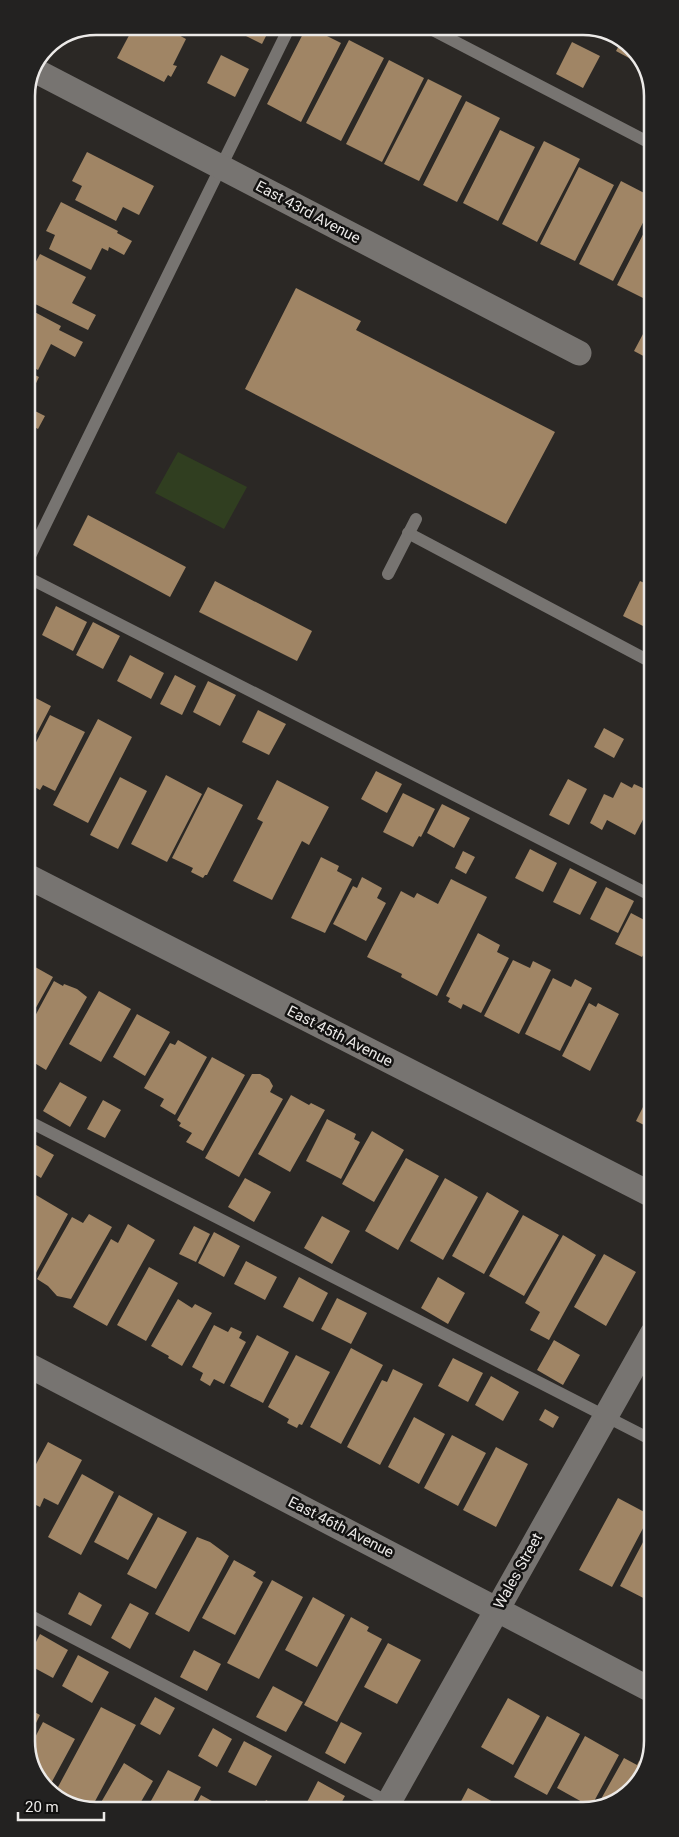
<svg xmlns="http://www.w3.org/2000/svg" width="679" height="1837" viewBox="0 0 679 1837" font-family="Roboto,sans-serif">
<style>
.green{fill:#303e20}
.building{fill:#a08565}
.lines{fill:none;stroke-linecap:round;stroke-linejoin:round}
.service{stroke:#777471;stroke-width:12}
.minor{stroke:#777471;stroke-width:25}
.labels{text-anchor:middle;stroke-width:5;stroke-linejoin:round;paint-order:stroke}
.street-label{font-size:15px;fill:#eceae8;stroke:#121110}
.rim{fill:none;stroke:#eceae8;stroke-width:2.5}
</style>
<rect width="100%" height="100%" fill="#2b2825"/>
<path class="green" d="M 178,452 L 247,487 L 224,529 L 155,493 Z"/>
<path class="building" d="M 134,26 L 162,26 L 186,39 L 173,65 L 177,66 L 171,77 L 168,75 L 164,82 L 117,58 Z
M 236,26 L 271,26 L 262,44 L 234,30 Z
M 307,26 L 341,43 L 301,122 L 267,104 Z
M 482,26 L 506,26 L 501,36 Z
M 349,40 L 384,58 L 341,141 L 306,123 Z
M 622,40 L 629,43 L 642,65 L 616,51 Z
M 572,42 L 600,56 L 583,88 L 556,74 Z
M 221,55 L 249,69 L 235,97 L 207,83 Z
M 389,60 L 424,78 L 382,162 L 346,144 Z
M 428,79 L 462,96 L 419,181 L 384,164 Z
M 466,101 L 500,118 L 457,202 L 423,185 Z
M 500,130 L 535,147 L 498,221 L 463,203 Z
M 544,141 L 580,159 L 537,242 L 502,224 Z
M 87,152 L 154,186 L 139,215 L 123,207 L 116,221 L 75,200 L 82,186 L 72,181 Z
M 579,167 L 614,185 L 575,261 L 540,244 Z
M 621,181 L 650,196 L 650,209 L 613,281 L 579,264 Z
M 61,202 L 118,231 L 117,233 L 132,241 L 124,255 L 109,247 L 108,251 L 102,248 L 91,270 L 49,249 L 55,235 L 46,231 Z
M 651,219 L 651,302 L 617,285 Z
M 40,254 L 86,277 L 72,303 L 96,315 L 88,330 L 27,300 L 27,264 L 33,267 Z
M 296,288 L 361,321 L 356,330 L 555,432 L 506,524 L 245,389 Z
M 27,308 L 61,326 L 59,330 L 83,342 L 75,357 L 51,344 L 38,370 L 27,364 Z
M 651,319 L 651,360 L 634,351 Z
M 27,371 L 39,377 L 27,402 Z
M 27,407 L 45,416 L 38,429 L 27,423 Z
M 88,515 L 186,567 L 170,597 L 73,545 Z
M 215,581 L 312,631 L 297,661 L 199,612 Z
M 640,581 L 649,585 L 651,581 L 651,630 L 623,616 Z
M 56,606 L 87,622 L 73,651 L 42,635 Z
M 93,622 L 120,636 L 103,669 L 76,655 Z
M 130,655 L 164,673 L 151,699 L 117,681 Z
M 175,675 L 196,686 L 182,715 L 160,704 Z
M 208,681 L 236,695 L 220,726 L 193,712 Z
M 28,694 L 51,706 L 27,752 L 27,695 Z
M 258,710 L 286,724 L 269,755 L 242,742 Z
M 50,715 L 85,732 L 55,791 L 43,785 L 40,790 L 27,783 L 27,760 Z
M 98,719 L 132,737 L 88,823 L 53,805 Z
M 604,728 L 624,739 L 614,758 L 594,747 Z
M 376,771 L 402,784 L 387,813 L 361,799 Z
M 166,775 L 202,794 L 167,862 L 131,844 Z
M 120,777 L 147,791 L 118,849 L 90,835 Z
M 568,779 L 587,789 L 569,825 L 549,815 Z
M 277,780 L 329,807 L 309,845 L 302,841 L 272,900 L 233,881 L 263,822 L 257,819 Z
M 621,782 L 632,788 L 634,784 L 645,789 L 643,793 L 651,797 L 651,804 L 635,835 L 607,820 L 602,830 L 590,823 L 604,794 L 613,798 Z
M 208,787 L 243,805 L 207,875 L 205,875 L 203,878 L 191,872 L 193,868 L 172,858 Z
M 403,793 L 435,809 L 421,837 L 419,836 L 413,847 L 383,832 Z
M 442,804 L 470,818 L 454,848 L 427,833 Z
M 530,849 L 557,863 L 543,892 L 515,878 Z
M 463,851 L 475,857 L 466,874 L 455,868 Z
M 321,857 L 339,866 L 337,871 L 352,879 L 325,933 L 291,918 Z
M 570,868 L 597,882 L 580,915 L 553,902 Z
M 362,877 L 382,888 L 377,898 L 386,903 L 366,941 L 333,924 L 353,886 L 357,888 Z
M 451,879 L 487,897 L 437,996 L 401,977 L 402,974 L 367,957 L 401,891 L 414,898 L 417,893 L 438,904 Z
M 606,887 L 634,901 L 618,933 L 590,919 Z
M 631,913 L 652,924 L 652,940 L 642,957 L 615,944 Z
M 478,933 L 500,945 L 497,952 L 509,958 L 481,1013 L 463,1004 L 461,1009 L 448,1002 L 450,998 L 446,996 Z
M 513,960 L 530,968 L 533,961 L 551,970 L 519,1034 L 484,1016 Z
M 28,963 L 53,977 L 28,1022 Z
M 553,978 L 571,987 L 575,979 L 592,988 L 560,1051 L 525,1034 Z
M 54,981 L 63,986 L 64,984 L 77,989 L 87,997 L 46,1070 L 28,1059 L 32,1048 L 28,1046 L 28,1029 Z
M 99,991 L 131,1009 L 101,1062 L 69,1044 Z
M 589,1003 L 596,1007 L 598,1003 L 619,1014 L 590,1071 L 562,1056 Z
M 137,1014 L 170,1032 L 145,1076 L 113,1057 Z
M 178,1040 L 207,1057 L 175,1115 L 160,1106 L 164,1099 L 144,1088 L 170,1043 L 175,1045 Z
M 212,1057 L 245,1075 L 203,1151 L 186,1142 L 192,1133 L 179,1126 L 181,1123 L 177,1120 Z
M 252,1074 L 260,1074 L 269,1079 L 273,1086 L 270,1092 L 283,1099 L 239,1177 L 205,1158 Z
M 60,1082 L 87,1097 L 70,1127 L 43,1111 Z
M 652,1089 L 652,1129 L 636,1121 Z
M 291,1095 L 309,1105 L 311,1103 L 325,1110 L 290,1172 L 258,1154 Z
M 103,1100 L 121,1110 L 105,1138 L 87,1129 Z
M 327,1119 L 356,1134 L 354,1139 L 360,1142 L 341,1179 L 306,1161 Z
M 372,1131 L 404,1150 L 374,1202 L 342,1184 Z
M 31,1142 L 54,1155 L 41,1178 L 28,1170 L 28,1147 Z
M 406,1158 L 439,1176 L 398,1250 L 365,1231 Z
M 245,1178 L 271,1192 L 254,1222 L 228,1207 Z
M 445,1178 L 478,1197 L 443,1260 L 410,1241 Z
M 487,1192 L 519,1211 L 484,1274 L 452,1256 Z
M 36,1195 L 68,1214 L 32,1280 L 28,1278 L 28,1210 Z
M 89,1214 L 112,1227 L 71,1299 L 57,1296 L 48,1286 L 37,1279 L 72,1217 L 83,1223 Z
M 523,1215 L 559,1235 L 524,1296 L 489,1276 Z
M 322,1216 L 350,1231 L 332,1264 L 304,1248 Z
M 128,1224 L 155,1240 L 107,1326 L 73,1307 L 111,1239 L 118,1243 Z
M 194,1226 L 210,1234 L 196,1262 L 179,1254 Z
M 214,1232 L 240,1246 L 224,1277 L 198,1263 Z
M 563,1235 L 596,1255 L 549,1340 L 530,1330 L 540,1312 L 525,1303 Z
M 604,1254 L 636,1272 L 606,1326 L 574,1307 Z
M 246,1261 L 277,1277 L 265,1300 L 234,1284 Z
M 149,1267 L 178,1283 L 146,1341 L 117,1325 Z
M 299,1277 L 328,1293 L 313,1322 L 283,1307 Z
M 438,1277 L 465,1293 L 448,1324 L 421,1308 Z
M 337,1298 L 367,1313 L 351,1344 L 321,1329 Z
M 178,1299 L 192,1308 L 195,1304 L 212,1313 L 182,1366 L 168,1358 L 169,1356 L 151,1346 Z
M 214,1325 L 228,1332 L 231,1327 L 242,1332 L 239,1338 L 246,1342 L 224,1384 L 214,1379 L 210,1386 L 200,1380 L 203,1373 L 192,1367 Z
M 257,1335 L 289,1352 L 263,1403 L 230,1386 Z
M 554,1340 L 580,1355 L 563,1385 L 537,1370 Z
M 351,1348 L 383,1365 L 341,1444 L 310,1427 Z
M 296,1355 L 330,1372 L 302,1425 L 299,1424 L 297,1428 L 287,1423 L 289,1419 L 268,1407 Z
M 453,1358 L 483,1373 L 468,1402 L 438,1386 Z
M 393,1369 L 423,1384 L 380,1465 L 347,1447 L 382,1380 L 387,1382 Z
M 491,1376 L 519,1392 L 503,1421 L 475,1405 Z
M 545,1409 L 559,1417 L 553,1428 L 539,1420 Z
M 414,1417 L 445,1434 L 419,1484 L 388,1467 Z
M 452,1435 L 486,1453 L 458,1506 L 424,1488 Z
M 48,1442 L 82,1460 L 58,1505 L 44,1498 L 40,1507 L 28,1501 L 28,1479 Z
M 496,1447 L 528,1464 L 496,1527 L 463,1510 Z
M 82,1474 L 114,1492 L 81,1555 L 48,1537 Z
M 119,1495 L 153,1514 L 128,1560 L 94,1542 Z
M 618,1498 L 650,1515 L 612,1587 L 579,1570 Z
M 158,1517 L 187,1532 L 156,1589 L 127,1574 Z
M 652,1525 L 653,1603 L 620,1586 Z
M 197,1537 L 210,1542 L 229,1556 L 189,1632 L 155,1614 Z
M 234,1560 L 256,1572 L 253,1576 L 263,1582 L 235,1635 L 202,1618 Z
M 272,1580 L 303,1597 L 259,1679 L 227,1663 Z
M 79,1592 L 102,1605 L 91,1626 L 68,1614 Z
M 313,1597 L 345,1615 L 317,1667 L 285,1650 Z
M 130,1603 L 149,1613 L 130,1649 L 111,1638 Z
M 351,1617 L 369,1627 L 367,1631 L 382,1639 L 337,1722 L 304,1705 Z
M 40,1634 L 68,1650 L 53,1678 L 29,1665 L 29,1656 Z
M 388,1643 L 421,1660 L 397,1704 L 364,1687 Z
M 194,1650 L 221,1664 L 207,1691 L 180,1677 Z
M 78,1655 L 109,1672 L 92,1703 L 62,1686 Z
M 273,1686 L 303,1702 L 286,1732 L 256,1717 Z
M 155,1697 L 175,1708 L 160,1735 L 140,1724 Z
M 508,1698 L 540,1716 L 513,1765 L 481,1747 Z
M 101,1707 L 136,1725 L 93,1805 L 74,1801 L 58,1787 Z
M 29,1709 L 40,1715 L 29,1737 Z
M 547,1716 L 580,1734 L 547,1795 L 514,1777 Z
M 43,1722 L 75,1739 L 48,1789 L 29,1759 L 29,1749 Z
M 341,1722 L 362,1733 L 345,1764 L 325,1753 Z
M 213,1728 L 232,1739 L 217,1767 L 198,1756 Z
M 585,1736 L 619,1755 L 591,1807 L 557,1788 Z
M 244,1741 L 272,1756 L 256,1786 L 228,1772 Z
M 624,1758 L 637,1765 L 639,1761 L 645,1764 L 638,1784 L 601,1808 L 596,1808 Z
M 124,1763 L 153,1781 L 138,1807 L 143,1810 L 96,1811 Z
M 168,1770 L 201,1787 L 189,1810 L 146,1810 Z
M 318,1781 L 345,1796 L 338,1809 L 316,1810 L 306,1804 Z
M 468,1788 L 495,1803 L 492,1809 L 457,1809 Z
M 201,1795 L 228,1810 L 193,1810 Z
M 266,1800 L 284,1810 L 261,1810 Z"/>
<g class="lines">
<path class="service" d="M 425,26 L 650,143
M 408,533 L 651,662
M 27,562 L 290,26
M 388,574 L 416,519
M 27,577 L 652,896
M 28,1121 L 652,1440
M 29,1615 L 402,1809"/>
<path class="minor" d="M 36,71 L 579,353
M 27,876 L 652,1195
M 28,1365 L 653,1691
M 385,1809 L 652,1334"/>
</g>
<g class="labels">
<g class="street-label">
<text transform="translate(308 212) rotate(28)" y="5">East 43rd Avenue</text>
<text transform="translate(340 1036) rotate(27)" y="5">East 45th Avenue</text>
<text transform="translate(341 1527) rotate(27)" y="5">East 46th Avenue</text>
<text transform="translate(518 1571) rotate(-61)" y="5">Wales Street</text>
</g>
</g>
<path d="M0 0H679V1837H0ZM96 35H583A61 61 0 0 1 644 96V1741A61 61 0 0 1 583 1802H96A61 61 0 0 1 35 1741V96A61 61 0 0 1 96 35Z" fill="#232221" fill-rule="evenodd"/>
<path class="rim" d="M96 35H583A61 61 0 0 1 644 96V1741A61 61 0 0 1 583 1802H96A61 61 0 0 1 35 1741V96A61 61 0 0 1 96 35Z"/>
<path d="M18 1812v8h86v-8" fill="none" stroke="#eceae8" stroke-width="2.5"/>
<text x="25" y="1812" font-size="15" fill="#eceae8" stroke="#121110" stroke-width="4" paint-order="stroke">20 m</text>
</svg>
